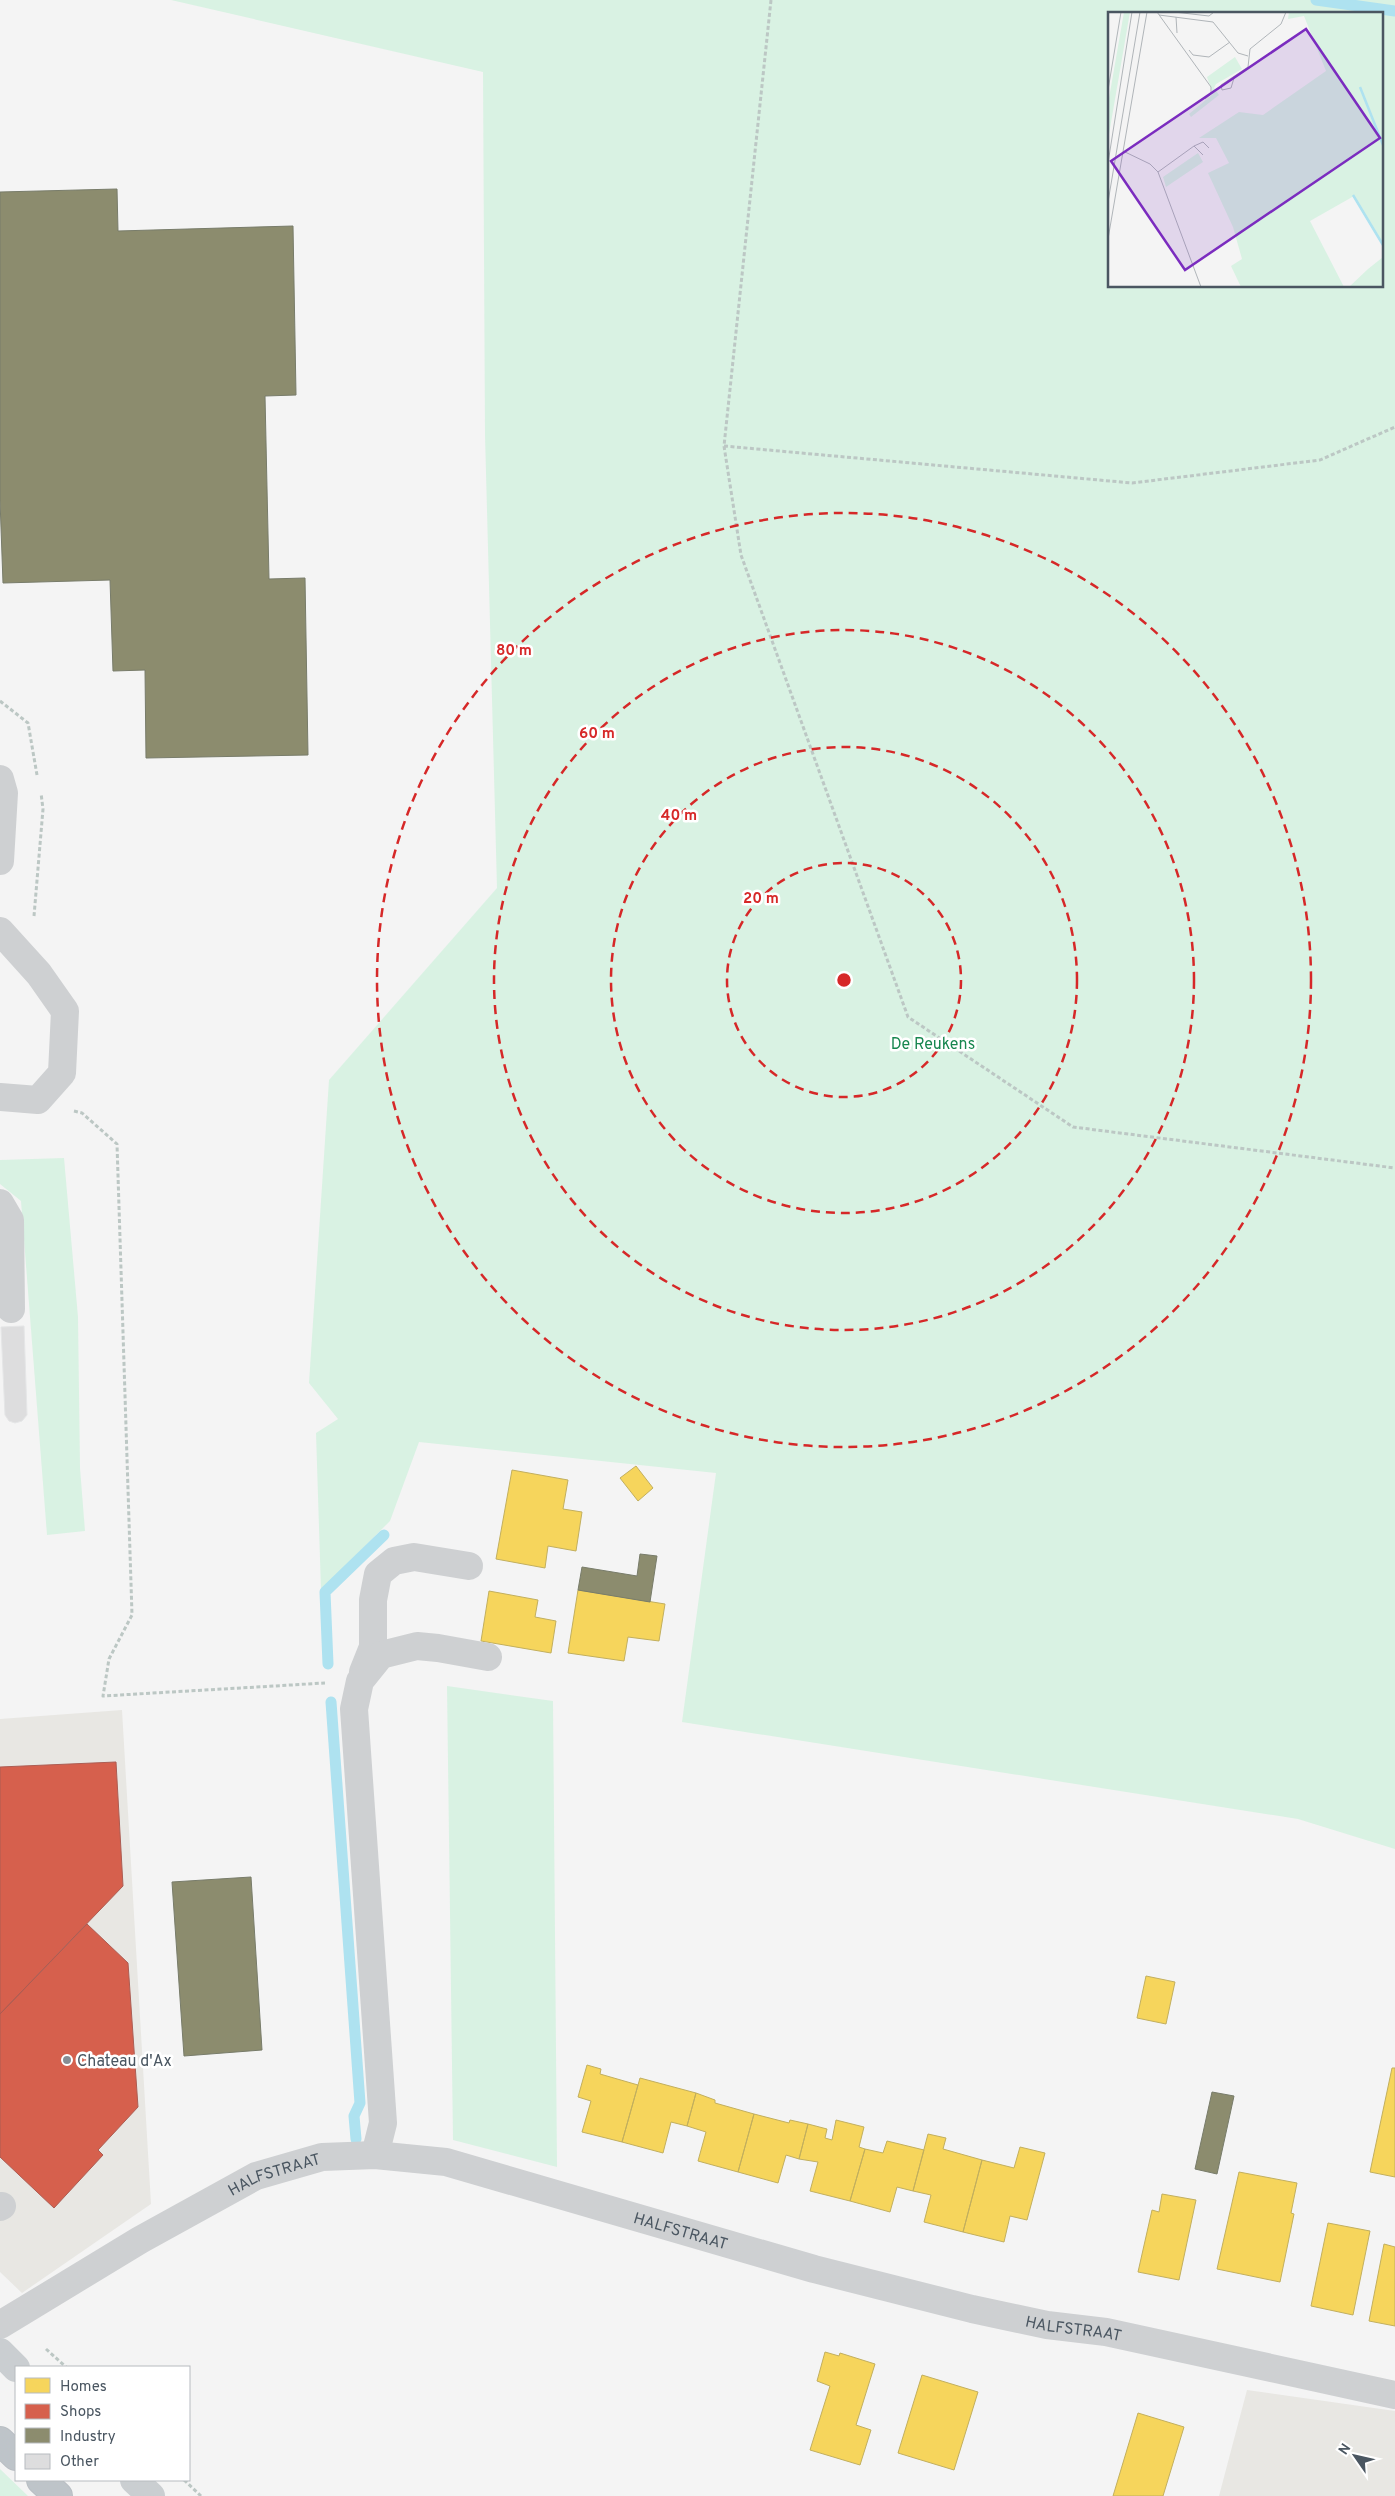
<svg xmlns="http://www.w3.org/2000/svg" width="1395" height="2496" viewBox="0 0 1395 2496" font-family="Overpass,sans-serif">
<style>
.commercial{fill:#e8e7e3}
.green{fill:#d9f2e3;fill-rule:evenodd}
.homes{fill:#f6d55c;stroke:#c2af5e}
.shops{fill:#d6604d;stroke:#ac5d53}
.industry{fill:#8c8c6e;stroke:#787c6a}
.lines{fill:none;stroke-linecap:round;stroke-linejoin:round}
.stream{stroke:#aee2f0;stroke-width:11}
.building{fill:#ddddde;stroke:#e5e6e7}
.highway-casing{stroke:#b9bec3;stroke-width:30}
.path{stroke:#bcc7c4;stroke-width:3;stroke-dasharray:4 2.5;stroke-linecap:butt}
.minor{stroke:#ced0d2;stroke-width:28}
.major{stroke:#caced1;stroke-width:28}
.highway{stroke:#bec4c9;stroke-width:28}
.ring{fill:none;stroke:#d62828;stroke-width:2.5;stroke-dasharray:9 6}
.poi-dot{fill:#868d94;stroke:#fff;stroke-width:2}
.labels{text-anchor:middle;stroke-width:5;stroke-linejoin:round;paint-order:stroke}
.park-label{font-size:16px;fill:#17864f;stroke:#fff}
.poi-label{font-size:16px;fill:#4a5661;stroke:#fff;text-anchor:start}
.street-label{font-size:16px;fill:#4a5661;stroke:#fff}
.inset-river{fill:none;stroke:#aee2f0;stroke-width:2.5}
.inset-road{fill:none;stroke:#b0b5b9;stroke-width:1}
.view{fill:#7b2cbf;fill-opacity:0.15;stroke:#7b2cbf;stroke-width:2.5}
.inset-edge{fill:none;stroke:#4a5661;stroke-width:2.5}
.centre{fill:#d62828;stroke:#fff;stroke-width:2.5}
.ring-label{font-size:15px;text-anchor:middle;font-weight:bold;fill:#d62828;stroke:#fff;stroke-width:5;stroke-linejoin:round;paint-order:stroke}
</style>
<rect width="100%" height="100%" fill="#f4f4f4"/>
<path class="commercial" d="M 122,1710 L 151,2204 L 22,2293 L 0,2272 L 0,1719 Z
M 1247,2390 L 1395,2411 L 1395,2496 L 1219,2496 Z"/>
<path class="green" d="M 171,0 L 1395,0 L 1395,1849 L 1298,1819 L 682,1722 L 716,1473 L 419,1442 L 390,1521 L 321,1590 L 316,1433 L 338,1419 L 309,1383 L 329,1080 L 497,888 L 485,435 L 483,72 ZM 1109,14 L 1381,14 L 1381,286 L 1109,286 Z
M 64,1158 L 78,1317 L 80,1468 L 85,1531 L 47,1535 L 21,1201 L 0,1184 L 0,1160 Z
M 447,1686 L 553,1701 L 557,2167 L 453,2140 Z
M 0,2469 L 28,2496 L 0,2496 Z"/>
<path class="homes" d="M 636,1466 L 653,1488 L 638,1501 L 620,1478 Z
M 512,1470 L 568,1480 L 563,1509 L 582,1512 L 576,1551 L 548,1546 L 545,1568 L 496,1559 Z
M 578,1590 L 665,1604 L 659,1641 L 628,1637 L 624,1661 L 568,1653 Z
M 489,1591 L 538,1600 L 535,1617 L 556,1621 L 551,1653 L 481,1641 Z
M 1146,1976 L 1175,1982 L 1166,2024 L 1137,2018 Z
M 587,2065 L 601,2069 L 600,2074 L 638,2085 L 622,2142 L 582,2132 L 591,2101 L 578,2097 Z
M 1392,2068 L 1395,2068 L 1395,2177 L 1370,2172 Z
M 640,2078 L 696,2093 L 687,2126 L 671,2122 L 663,2153 L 622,2142 Z
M 696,2093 L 715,2100 L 715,2103 L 754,2114 L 738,2172 L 698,2161 L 706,2132 L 687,2126 Z
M 754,2114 L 789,2123 L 790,2120 L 808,2124 L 799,2159 L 786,2155 L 778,2183 L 738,2172 Z
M 836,2120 L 864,2127 L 859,2147 L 865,2149 L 850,2201 L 810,2191 L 818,2162 L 799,2159 L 808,2124 L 827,2129 L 825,2138 L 832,2140 Z
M 928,2134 L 946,2138 L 943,2149 L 982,2160 L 963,2232 L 924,2222 L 931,2195 L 913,2191 Z
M 887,2141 L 924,2150 L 913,2191 L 897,2187 L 890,2212 L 850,2201 L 865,2149 L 883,2153 Z
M 1020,2147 L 1045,2153 L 1027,2220 L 1010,2216 L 1004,2242 L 963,2232 L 982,2160 L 1014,2168 Z
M 1239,2172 L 1297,2183 L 1291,2213 L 1294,2214 L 1280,2282 L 1217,2269 Z
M 1162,2194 L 1196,2200 L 1179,2280 L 1138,2272 L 1152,2210 L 1159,2212 Z
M 1328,2223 L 1370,2231 L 1353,2315 L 1311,2306 Z
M 1384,2244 L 1395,2247 L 1395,2326 L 1369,2321 Z
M 825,2352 L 839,2356 L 840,2353 L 875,2364 L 856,2425 L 871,2430 L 860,2465 L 810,2450 L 830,2386 L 817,2381 Z
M 922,2375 L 978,2392 L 954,2470 L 898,2453 Z
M 1138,2413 L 1184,2427 L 1163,2496 L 1113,2496 Z"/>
<path class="shops" d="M 116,1762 L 123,1886 L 0,2014 L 0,1767 Z
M 87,1924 L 128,1963 L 138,2107 L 98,2150 L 103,2155 L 54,2208 L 0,2157 L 0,2014 Z"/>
<path class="industry" d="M 117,189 L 118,231 L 293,226 L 296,395 L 265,396 L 269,579 L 305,578 L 308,755 L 146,758 L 145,670 L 113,671 L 110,580 L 3,583 L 0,500 L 0,192 Z
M 640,1554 L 657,1556 L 650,1602 L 578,1590 L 582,1567 L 637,1576 Z
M 251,1877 L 262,2050 L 184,2056 L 172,1882 Z
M 1212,2092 L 1234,2096 L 1217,2174 L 1195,2169 Z"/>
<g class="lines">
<path class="stream" d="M 1316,0 L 1395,11
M 328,1664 L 325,1592 L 384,1535
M 331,1702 L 360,2103 L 354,2116 L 356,2139"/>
</g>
<path class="building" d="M 24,1326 L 27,1415 L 22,1421 L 15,1423 L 9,1421 L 5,1415 L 1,1327 Z"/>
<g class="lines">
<defs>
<path id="highway" d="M 0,2441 L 16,2456
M 41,2480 L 58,2496"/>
</defs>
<use href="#highway" class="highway-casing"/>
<path class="path" d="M 771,0 L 724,446 L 741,555 L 908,1017 L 1073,1127 L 1395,1168
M 724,446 L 1132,483 L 1320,460 L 1395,427
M 0,701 L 28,723 L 37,775
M 34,916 L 43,809 L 41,793
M 74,1111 L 82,1113 L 117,1144 L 132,1615 L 109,1659 L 103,1696 L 325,1683
M 46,2349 L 66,2367
M 184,2480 L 201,2496"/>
<g class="minor">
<path d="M 0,779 L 4,793 L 0,861"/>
<path d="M 0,931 L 39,974 L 65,1011 L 62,1073 L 38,1100 L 0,1097"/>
<path d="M 0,1203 L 10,1220 L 11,1309"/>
<path d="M 363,1672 L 373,1647 L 373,1600 L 378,1574 L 394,1561 L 414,1557 L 469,1566"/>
<path d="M 375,2155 L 383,2123 L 354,1709 L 360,1681 L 381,1655 L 417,1646 L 438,1648 L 488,1657"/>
<path d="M 0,2207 L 2,2206"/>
<path id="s1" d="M 0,2325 L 140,2240 L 256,2176 L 322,2157 L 375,2155 L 446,2162 L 814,2269 L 972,2309 L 1047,2325 L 1106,2332 L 1395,2395"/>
</g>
<path class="major" d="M 0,2352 L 16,2368
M 134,2480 L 151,2496"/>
<use href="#highway" class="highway"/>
</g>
<g class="ring">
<circle cx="844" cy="980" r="117"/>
<circle cx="844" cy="980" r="233"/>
<circle cx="844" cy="980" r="350"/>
<circle cx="844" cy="980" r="467"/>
</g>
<circle class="poi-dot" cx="67" cy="2060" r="5"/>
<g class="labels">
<g class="park-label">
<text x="933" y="1049">De Reukens</text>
</g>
<g class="poi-label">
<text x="77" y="2066">Chateau d'Ax</text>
</g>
<g class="street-label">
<text dy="6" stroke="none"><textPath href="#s1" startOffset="314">HALFSTRAAT</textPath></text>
<text dy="6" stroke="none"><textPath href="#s1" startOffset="734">HALFSTRAAT</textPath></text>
<text dy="6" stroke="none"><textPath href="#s1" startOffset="1139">HALFSTRAAT</textPath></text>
</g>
</g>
<g transform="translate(1108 12)">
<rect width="275" height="275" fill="#f4f4f4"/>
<path d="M 16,0 L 22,0 L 0,128 L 0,92 ZM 181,0 L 275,0 L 275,233 L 246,184 L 202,209 L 236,275 L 133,275 L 123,254 L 134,247 L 125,215 L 100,161 L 121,151 L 108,126 L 91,126 L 131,100 L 155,103 L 218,59 L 196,4 L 180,7 ZM 127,45 L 134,57 L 108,72 L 106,76 L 111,83 L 83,105 L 81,102 L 105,82 L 99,65 ZM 90,141 L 95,150 L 58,175 L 55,165 ZM 275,245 L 275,275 L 241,275 L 260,257 Z" fill="#d9f2e3"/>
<path class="inset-river" d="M 252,75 L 275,133M 245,183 L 275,233"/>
<path class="inset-road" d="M 49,0 L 103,75 L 103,82 L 97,87M 66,0 L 101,4 L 106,0M 51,3 L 105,10 L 130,41 L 140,44M 68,5 L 69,21M 81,38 L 85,43 L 101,45 L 122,30M 126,66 L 123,76 L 114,78 L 113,73 L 140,55 L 142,37 L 173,12 L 178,0M 0,78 L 13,0M 86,134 L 95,130 L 101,136M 15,139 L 42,152 L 50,160 L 93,275M 0,151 L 24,0M 50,160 L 86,134 L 95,143M 0,190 L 32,0M 0,227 L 39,0"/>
<path class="view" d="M 198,17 L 272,126 L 77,258 L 3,149 Z"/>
<rect width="275" height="275" class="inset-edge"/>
</g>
<circle cx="844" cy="980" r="8" class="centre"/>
<g class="ring-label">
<text x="514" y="655">80 m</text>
<text x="597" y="738">60 m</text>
<text x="679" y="820">40 m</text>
<text x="761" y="903">20 m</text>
</g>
<rect x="15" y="2366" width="175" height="115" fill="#ffffff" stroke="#b7bbc0"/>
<rect x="25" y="2378" width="25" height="15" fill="#f6d55c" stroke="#b7bbc0"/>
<text x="60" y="2391" font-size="15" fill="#4a5661">Homes</text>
<rect x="25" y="2404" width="25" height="15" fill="#d6604d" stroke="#b7bbc0"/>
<text x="60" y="2416" font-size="15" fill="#4a5661">Shops</text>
<rect x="25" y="2428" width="25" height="15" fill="#8c8c6e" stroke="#b7bbc0"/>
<text x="60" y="2441" font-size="15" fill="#4a5661">Industry</text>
<rect x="25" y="2454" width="25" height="15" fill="#ddddde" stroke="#b7bbc0"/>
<text x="60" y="2466" font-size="15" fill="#4a5661">Other</text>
<g transform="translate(1355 2456) rotate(304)" stroke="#ffffff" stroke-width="4" paint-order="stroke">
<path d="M0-4L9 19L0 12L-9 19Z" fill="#4a5661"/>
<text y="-8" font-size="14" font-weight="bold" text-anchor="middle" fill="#4a5661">N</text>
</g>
</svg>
